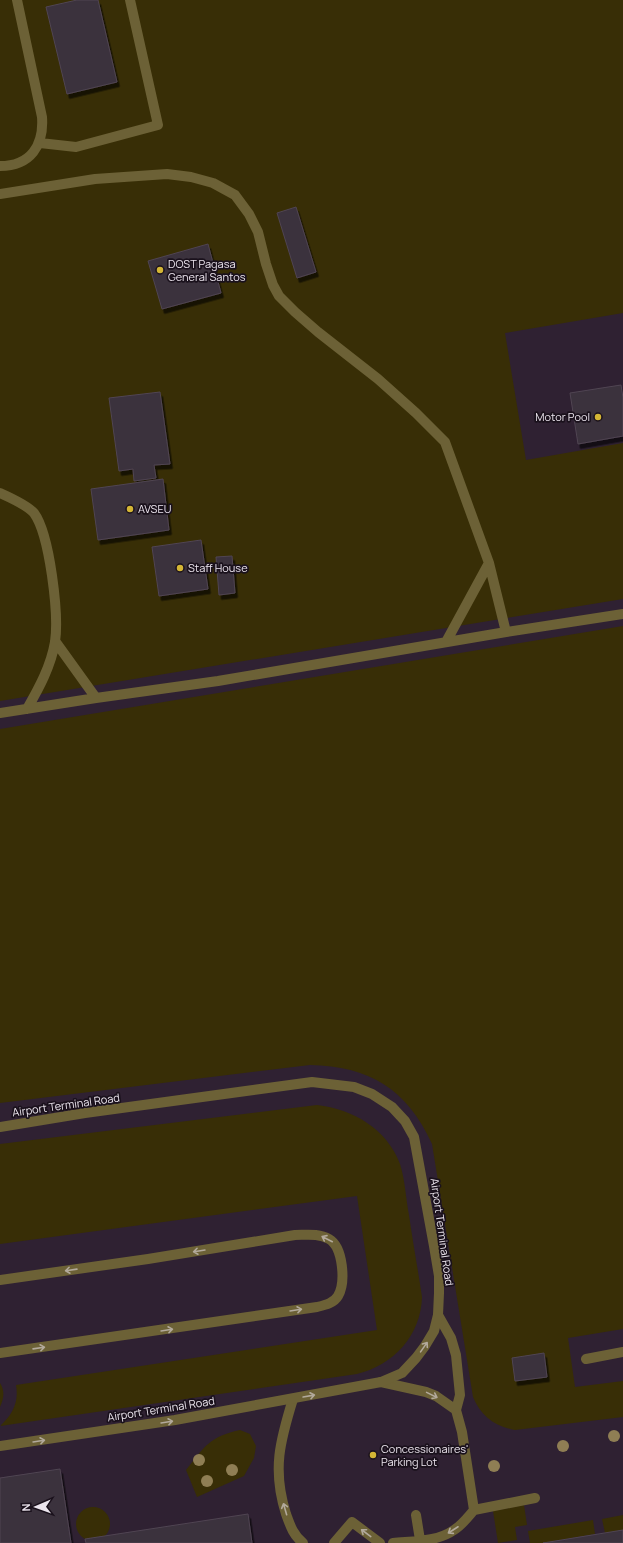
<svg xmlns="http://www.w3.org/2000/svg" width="623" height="1543" viewBox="0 0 623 1543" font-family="Manrope,sans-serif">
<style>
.built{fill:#2f2132}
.green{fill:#382e06}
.building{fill:#3a303d;stroke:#504552;filter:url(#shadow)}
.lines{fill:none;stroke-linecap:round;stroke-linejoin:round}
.service{stroke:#6c6136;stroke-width:10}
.minor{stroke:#6c6136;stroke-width:10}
.tree{fill:#8f7e54}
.oneway{stroke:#b2a99b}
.poi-dot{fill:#d4b635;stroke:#1a111c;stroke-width:1.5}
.labels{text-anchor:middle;stroke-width:3.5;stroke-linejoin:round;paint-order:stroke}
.poi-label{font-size:11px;fill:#ebe4ed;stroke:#1a111c;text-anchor:start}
.street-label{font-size:11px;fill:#ebe4ed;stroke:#1a111c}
</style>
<defs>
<filter id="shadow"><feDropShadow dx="2.5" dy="4.5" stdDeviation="0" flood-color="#0009"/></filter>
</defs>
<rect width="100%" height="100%" fill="#241a26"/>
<path class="built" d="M 0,0 L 623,0 L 623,1543 L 0,1543 Z"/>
<path class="green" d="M 0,0 L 623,0 L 623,313 L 505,333 L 526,460 L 623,443 L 623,599 L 0,701 Z
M 623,626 L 623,1329 L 568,1338 L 575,1387 L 623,1381 L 623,1417 L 515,1430 C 494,1426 481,1416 473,1397 L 432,1144 C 407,1089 369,1066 310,1065 L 0,1103 L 0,729 Z
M 317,1105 C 353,1109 387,1129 400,1164 C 405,1179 406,1200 409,1215 C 413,1243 418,1270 422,1297 C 421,1335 394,1365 357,1374 L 0,1426 C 13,1414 19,1402 16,1385 L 377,1330 L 357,1196 L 0,1244 L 0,1144 Z
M 0,1383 C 5,1391 4,1398 0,1407 Z
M 240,1430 L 250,1434 L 256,1446 L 254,1458 L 244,1476 L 197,1497 L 186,1470 C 205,1446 209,1437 240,1430 Z
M 524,1505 L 527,1525 L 515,1527 L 517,1540 L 498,1543 L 493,1511 Z
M76 1524a17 17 0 1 1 34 0a17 17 0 1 1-34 0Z
M 623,1515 L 623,1530 L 605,1533 L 602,1519 Z
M 593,1520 L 595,1534 L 543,1543 L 530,1543 L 528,1531 Z"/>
<path class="building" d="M 77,0 L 98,0 L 117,82 L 67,94 L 46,7 Z
M 296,207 L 316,272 L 297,278 L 277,213 Z
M 208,244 L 221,293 L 162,309 L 148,261 Z
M 621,385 L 623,398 L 623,436 L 578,444 L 570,393 Z
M 160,392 L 170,464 L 154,465 L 156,478 L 134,481 L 133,469 L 119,471 L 109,398 Z
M 163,479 L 169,530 L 98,540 L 91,489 Z
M 201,540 L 208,589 L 159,596 L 152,547 Z
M 232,556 L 235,593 L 219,595 L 216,557 Z
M 544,1353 L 547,1377 L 515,1381 L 512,1358 Z
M 60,1469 L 71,1543 L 0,1543 L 0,1478 Z
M 248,1514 L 252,1543 L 86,1543 L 85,1539 Z
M 623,1530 L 623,1543 L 543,1543 Z"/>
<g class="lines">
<path class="service" d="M 40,143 L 76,147 L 158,125 L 130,0
M 0,166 C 31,166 44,145 42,117 L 17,0
M 0,194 L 95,179 L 167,174 L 191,177 L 213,183 L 235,195 L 249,214 L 258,232 L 266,264 L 273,285 L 279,296 L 295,312 L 318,332 L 378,379 L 416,413 L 445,442 L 489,563 L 506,632
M 0,493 C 9,497 27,505 34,513 C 50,535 59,615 55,642 C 51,666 39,688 27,709
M 55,641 L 96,698
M 446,642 L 489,563
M 0,713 L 96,698 L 218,681 L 506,632 L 623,614
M 0,1280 L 148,1259 L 295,1235 C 306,1235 319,1233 329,1239 C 343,1247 346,1282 338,1296 C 334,1303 325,1305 317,1307 L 0,1353
M 438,1315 L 451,1338 L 456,1355 L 460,1395 L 456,1410
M 586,1359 L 623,1352
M 381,1382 L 426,1392 L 436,1396 L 456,1410 L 462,1432 L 474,1510 C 468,1517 462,1525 454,1530 C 437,1542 413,1541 393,1543
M 293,1399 C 280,1441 272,1470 286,1514 C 290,1525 293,1535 303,1543
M 474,1510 L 535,1498
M 416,1515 L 420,1540
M 334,1543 L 352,1522 L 380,1543"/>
<path class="minor" d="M 0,1127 L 85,1113 L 312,1082 L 354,1087 L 372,1094 L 392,1107 L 405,1121 L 414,1137 L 434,1246 L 439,1276 L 439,1293 L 438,1315 L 434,1331 L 425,1346 L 416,1358 L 402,1373 L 381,1382 L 175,1420 L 0,1446"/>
</g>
<g class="tree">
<circle cx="614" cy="1436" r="6"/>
<circle cx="563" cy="1446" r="6"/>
<circle cx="199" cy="1460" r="6"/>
<circle cx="494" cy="1466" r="6"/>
<circle cx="232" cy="1470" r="6"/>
<circle cx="207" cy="1481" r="6"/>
</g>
<defs><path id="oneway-shaft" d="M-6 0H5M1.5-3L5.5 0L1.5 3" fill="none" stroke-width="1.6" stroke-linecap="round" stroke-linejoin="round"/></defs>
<g class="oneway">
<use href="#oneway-shaft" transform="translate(327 1239) rotate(-153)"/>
<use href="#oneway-shaft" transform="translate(199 1251) rotate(171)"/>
<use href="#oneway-shaft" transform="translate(71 1270) rotate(172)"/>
<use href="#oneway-shaft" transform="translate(296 1310) rotate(-9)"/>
<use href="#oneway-shaft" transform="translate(167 1330) rotate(-9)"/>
<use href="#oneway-shaft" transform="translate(424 1347) rotate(-55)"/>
<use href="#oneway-shaft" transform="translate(39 1348) rotate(-8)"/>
<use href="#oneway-shaft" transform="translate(432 1395) rotate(26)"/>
<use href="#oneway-shaft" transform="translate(309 1396) rotate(-10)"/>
<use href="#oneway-shaft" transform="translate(167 1422) rotate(-9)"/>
<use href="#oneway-shaft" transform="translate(39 1441) rotate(-9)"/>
<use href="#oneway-shaft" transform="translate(285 1509) rotate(-106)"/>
<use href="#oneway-shaft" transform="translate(453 1530) rotate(147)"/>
<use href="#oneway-shaft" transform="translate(366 1533) rotate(-143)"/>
</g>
<g class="poi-dot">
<circle cx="160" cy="270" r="4"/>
<circle cx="598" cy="417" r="4"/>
<circle cx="130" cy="509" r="4"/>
<circle cx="180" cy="568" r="4"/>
<circle cx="373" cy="1455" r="4"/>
</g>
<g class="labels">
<g class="poi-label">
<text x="168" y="268">DOST Pagasa<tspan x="168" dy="13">General Santos</tspan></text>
<text x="590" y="421" text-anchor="end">Motor Pool</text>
<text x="138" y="513">AVSEU</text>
<text x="188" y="572">Staff House</text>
<text x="381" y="1453">Concessionaires'<tspan x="381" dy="13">Parking Lot</tspan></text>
</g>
<g class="street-label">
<text transform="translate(66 1105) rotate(-8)" y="4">Airport Terminal Road</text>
<text transform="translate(442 1232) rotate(82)" y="4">Airport Terminal Road</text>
<text transform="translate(161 1409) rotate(-9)" y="4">Airport Terminal Road</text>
</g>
</g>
<g transform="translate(36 1507) rotate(268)" stroke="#1a111c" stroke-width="3" paint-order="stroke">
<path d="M0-3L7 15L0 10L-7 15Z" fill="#ebe4ed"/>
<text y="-6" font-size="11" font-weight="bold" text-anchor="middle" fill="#ebe4ed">N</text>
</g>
</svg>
